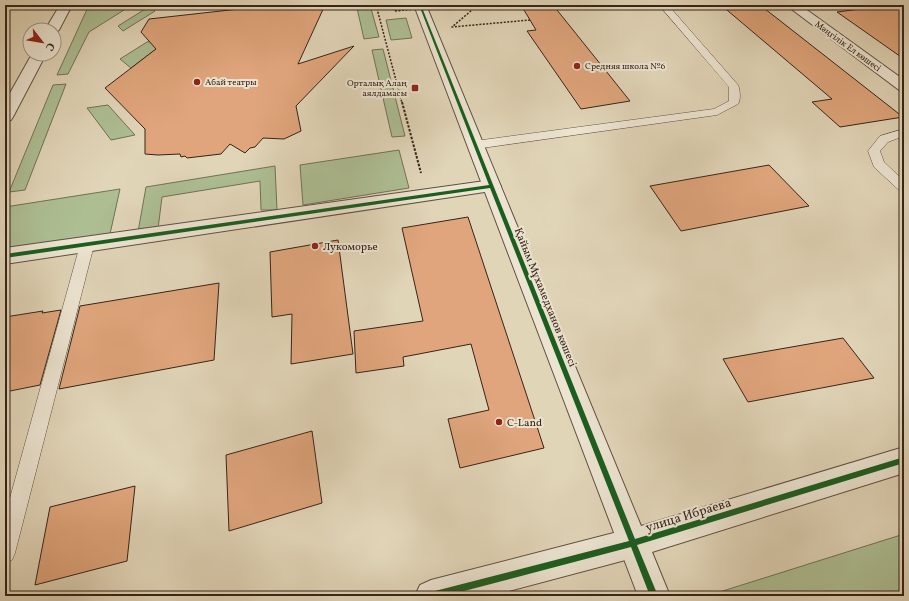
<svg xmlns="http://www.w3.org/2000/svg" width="909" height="601" viewBox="0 0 909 601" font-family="Vollkorn,serif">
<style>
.green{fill:#adbe93;stroke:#727156}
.building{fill:#e0a57c;stroke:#362419}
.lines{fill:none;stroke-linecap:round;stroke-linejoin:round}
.service-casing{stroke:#615041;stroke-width:1}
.minor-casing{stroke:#615041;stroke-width:2}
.tertiary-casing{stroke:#615041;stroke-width:2}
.path-far1{stroke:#362419;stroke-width:1.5;stroke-dasharray:2 1.5;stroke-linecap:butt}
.path{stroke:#362419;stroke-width:2;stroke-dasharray:2.5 1.5;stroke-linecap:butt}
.service{fill:#ece4d1;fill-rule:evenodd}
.minor{fill:#ece4d1;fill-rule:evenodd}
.tertiary{fill:#ece4d1;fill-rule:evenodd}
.path-bridge{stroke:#362419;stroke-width:1.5;stroke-dasharray:2 1.5;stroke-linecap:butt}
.cycleway-casing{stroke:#ece4d1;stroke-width:3}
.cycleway{fill:#1b5e20;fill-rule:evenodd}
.poi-dot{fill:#8f2418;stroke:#ece4d1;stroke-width:1.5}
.labels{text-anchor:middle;stroke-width:4;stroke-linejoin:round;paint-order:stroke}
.far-street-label{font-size:9px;fill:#362419;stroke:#ece4d1}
.far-poi-label{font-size:9px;fill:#362419;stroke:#ece4d1;text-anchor:start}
.poi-label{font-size:11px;fill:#362419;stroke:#ece4d1;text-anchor:start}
.street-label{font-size:11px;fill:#362419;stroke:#ece4d1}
.near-street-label{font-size:13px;fill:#362419;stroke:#ece4d1}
</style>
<rect width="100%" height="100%" fill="#e1d5b8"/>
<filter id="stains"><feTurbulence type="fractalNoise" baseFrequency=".005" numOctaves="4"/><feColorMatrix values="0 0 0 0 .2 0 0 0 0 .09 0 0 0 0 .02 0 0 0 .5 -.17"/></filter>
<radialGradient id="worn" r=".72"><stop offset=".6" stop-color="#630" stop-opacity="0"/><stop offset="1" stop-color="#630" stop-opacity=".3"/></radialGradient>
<path class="green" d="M 89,5 L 132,5 L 89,32 L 68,74 L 57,75 Z
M 352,5 L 370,5 L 379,37 L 364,39 L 357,8 Z
M 150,6 L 155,11 L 123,31 L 118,26 Z
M 406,18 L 412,38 L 391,40 L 386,20 Z
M 169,39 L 131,68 L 120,59 L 147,42 Z
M 383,49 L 405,136 L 392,137 L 372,50 Z
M 66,84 L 25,190 L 9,192 L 53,85 Z
M 108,105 L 135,135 L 111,140 L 87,108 Z
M 399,150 L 409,188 L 303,205 L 300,165 Z
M 275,166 L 277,210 L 261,210 L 260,181 L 162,197 L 158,229 L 138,232 L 146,187 Z
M 120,189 L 110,234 L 5,250 L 5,207 Z
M 904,534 L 904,596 L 709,595 L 710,595 Z"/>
<path class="building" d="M 275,5 L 325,5 L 298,64 L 354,46 L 296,106 L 301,131 L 284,139 L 263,138 L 255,147 L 250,148 L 245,153 L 230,144 L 221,154 L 187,158 L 185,156 L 181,157 L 180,154 L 158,155 L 145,154 L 145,129 L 105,88 L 156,49 L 141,32 L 149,19 Z
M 521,5 L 553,5 L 630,101 L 581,109 L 527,31 L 536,30 Z
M 721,5 L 760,5 L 903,117 L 840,127 L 812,102 L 832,99 Z
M 892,5 L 895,5 L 904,11 L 904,59 L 837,12 Z
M 769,165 L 809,206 L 681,231 L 650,186 Z
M 468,217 L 544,448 L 460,468 L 448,419 L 489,410 L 471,344 L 403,357 L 404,366 L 356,373 L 354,331 L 423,321 L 402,228 Z
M 338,240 L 353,354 L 291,364 L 292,314 L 272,317 L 270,252 Z
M 219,283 L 214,360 L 59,389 L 80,306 Z
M 61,310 L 40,385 L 5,392 L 5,317 L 43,311 L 42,313 Z
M 843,338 L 874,378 L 748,402 L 723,359 Z
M 312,431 L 322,503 L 229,531 L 226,455 Z
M 135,486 L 127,561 L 35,585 L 50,507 Z"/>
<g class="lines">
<defs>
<path id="service" d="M 659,5 L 668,5 L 738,85 C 740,89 741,100 738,104 L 717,115 L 475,149 L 471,148 L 469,145 L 471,142 L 475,141 L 714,109 L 729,101 L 729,87 Z
M 904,129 L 904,136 L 888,142 L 880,151 L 884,162 L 904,181 L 904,192 L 900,191 L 874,167 L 868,151 L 880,136 Z
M 87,240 L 92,241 L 94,245 L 15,553 L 12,560 L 5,563 L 5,516 L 80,245 L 82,241 Z"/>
<path id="minor" d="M 60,5 L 72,5 L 59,30 L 54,34 L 54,30 L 45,30 Z
M 786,5 L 800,5 L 904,80 L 904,92 L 899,90 Z
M 32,54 L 46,54 L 13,117 L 11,120 L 5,122 L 5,102 Z
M 492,180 L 498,182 L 501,186 L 498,190 L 5,264 L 5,248 Z
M 633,528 L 643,533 L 648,543 L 643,553 L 633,558 L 490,596 L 415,596 L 420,585 L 431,580 Z"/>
<path id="tertiary" d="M 414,5 L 426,5 L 641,526 L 904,447 L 904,473 L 652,552 L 670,596 L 638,596 Z"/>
</defs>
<use href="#service" class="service-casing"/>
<use href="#minor" class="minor-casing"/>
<use href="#tertiary" class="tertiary-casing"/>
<path class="path-far1" d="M 376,5 L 402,103
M 393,5 L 395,11
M 469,5 L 472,10 L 452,27 L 530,20"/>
<path class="path" d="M 402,102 L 421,173"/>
<use href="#service" class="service"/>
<use href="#minor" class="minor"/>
<use href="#tertiary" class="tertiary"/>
<path class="path-bridge" d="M 395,11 L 455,5"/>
<defs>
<path id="cycleway" d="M 419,5 L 421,5 L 635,539 L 904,457 L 904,463 L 637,545 L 658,596 L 650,596 L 631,547 L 445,596 L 427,596 L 428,593 L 431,592 L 629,541 L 490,188 L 5,258 L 5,254 L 489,185 Z"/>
</defs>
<use href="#cycleway" class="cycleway-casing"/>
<use href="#cycleway" class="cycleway"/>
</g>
<g class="poi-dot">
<circle cx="577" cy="66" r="4"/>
<circle cx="197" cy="82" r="4"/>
<rect x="411" y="84" width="8" height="8" rx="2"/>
<circle cx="315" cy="246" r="4"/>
<circle cx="499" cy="422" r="4"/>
</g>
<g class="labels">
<g class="far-street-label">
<text transform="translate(848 46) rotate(36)" y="3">Мәңгілік Ел көшесі</text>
</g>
<g class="far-poi-label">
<text x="585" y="69">Средняя школа №6</text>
<text x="205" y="85">Абай театры</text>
<text x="407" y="86" text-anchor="end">Орталық Алаң<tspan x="407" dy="10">аялдамасы</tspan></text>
</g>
<g class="poi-label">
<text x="323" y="250">Лукоморье</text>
<text x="507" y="426">C-Land</text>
</g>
<g class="street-label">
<text transform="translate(546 297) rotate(68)" y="4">Қайым Мұхамедханов көшесі</text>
</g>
<g class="near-street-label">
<text transform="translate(688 514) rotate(-17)" y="5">улица Ибраева</text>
</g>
</g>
<rect width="909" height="601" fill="none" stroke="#e1d5b8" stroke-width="20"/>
<rect x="6" y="6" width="897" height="589" fill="none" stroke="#362419" stroke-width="2"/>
<rect x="10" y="10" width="889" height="581" fill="none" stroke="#362419"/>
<g transform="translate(42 42) rotate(121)"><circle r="19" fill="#ece4d1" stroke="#a39787"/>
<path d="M0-3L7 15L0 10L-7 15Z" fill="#8f2418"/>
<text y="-6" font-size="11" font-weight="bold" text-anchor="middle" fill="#362419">С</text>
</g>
<rect width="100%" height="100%" filter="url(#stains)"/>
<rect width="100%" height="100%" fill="url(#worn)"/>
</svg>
